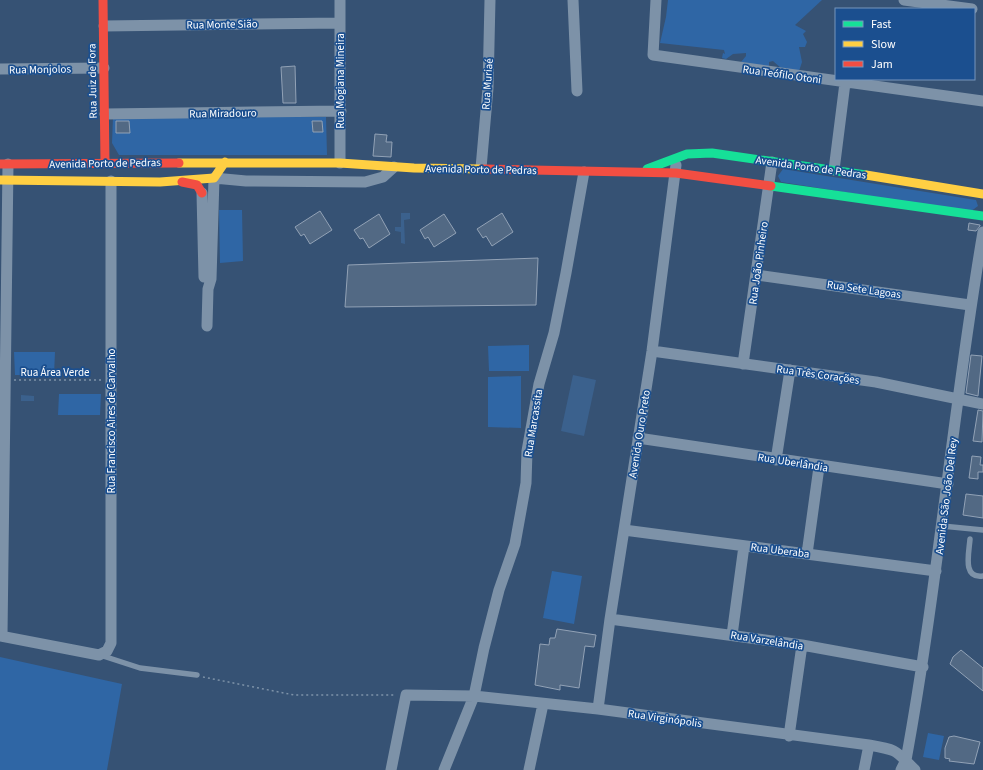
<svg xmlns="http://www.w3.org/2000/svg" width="983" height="770" viewBox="0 0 983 770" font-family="'Source Sans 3',sans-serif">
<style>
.green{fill:#2f66a5}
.water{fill:#3b618d}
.building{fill:#526984;stroke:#92a2b6}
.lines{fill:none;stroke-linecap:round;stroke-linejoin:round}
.path{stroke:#7d92a8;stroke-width:1.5;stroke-dasharray:2 3;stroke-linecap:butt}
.lane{stroke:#7d92a8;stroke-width:5.5}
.street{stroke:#7d92a8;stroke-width:11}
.fast{stroke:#16e098;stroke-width:9}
.slow{stroke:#ffcf43;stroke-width:9}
.jam{stroke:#f24e42;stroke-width:9}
.labels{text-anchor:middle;stroke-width:3.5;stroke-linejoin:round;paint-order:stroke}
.street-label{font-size:11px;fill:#fff;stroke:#1b4f8f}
</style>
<rect width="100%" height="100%" fill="#365274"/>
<path class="green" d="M 668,0 L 822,0 L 795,25 L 806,31 L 803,34 L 807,42 L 805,47 L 799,47 L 802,62 L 799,71 L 782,69 L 773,61 L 769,62 L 769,67 L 741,62 L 746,56 L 746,53 L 733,54 L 726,59 L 722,58 L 723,53 L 725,54 L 724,50 L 660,43 L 666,17 Z
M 113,117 L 326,117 L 327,155 L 119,155 L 112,143 Z
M 783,169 L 976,200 L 978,206 L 970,212 L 781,182 L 778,176 Z
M 219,210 L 242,210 L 243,261 L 220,263 Z
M 529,345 L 529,371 L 489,371 L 488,346 Z
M 14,352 L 55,352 L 54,375 L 15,375 Z
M 521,376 L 521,428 L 488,427 L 488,377 Z
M 59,394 L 101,394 L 100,415 L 58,415 Z
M 552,571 L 582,576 L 574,624 L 543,618 Z
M 0,657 L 122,684 L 107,770 L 0,770 Z
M 928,733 L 944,736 L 939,760 L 923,757 Z"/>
<path class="water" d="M 401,213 L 410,213 L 410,219 L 404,220 L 405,244 L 401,243 L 401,232 L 395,231 L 395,227 L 401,227 Z
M 573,375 L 596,380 L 584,436 L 561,431 Z
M 21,395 L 34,396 L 34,401 L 21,401 Z"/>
<path class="building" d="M 295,66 L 296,103 L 283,103 L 281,67 Z
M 116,121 L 129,121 L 130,133 L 116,133 Z
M 312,121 L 322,121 L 323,132 L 313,132 Z
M 375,134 L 387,135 L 386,142 L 392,142 L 391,157 L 373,156 Z
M 320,211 L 332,230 L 310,244 L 304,234 L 301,236 L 295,227 Z
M 502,213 L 513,232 L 492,246 L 486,236 L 483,238 L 477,229 Z
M 379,214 L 390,234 L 369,248 L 363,238 L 360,239 L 354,230 Z
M 444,214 L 456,233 L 434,247 L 428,237 L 425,239 L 420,230 Z
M 969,223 L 980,225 L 980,226 L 976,231 L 968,230 Z
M 538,258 L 536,305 L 345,307 L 348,265 Z
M 971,355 L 982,356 L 978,396 L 966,393 Z
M 978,410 L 983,411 L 982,442 L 973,441 Z
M 972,456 L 981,457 L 980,465 L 983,465 L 983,472 L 978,472 L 978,479 L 969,478 Z
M 966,494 L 983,496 L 983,518 L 963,515 Z
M 557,629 L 596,635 L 594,647 L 585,646 L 579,688 L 560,685 L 560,690 L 535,685 L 540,644 L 549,645 L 550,638 L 555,638 Z
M 961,650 L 983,668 L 983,691 L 950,664 L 953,657 Z
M 954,736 L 980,742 L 974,764 L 949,761 L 950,759 L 945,758 L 945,748 L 949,737 Z"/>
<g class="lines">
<path class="path" d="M 14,380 L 101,380
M 203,677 L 294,695 L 396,695"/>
<path class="lane" d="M 942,526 L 983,530
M 970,539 C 969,553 962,579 983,576
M 100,655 L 140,668 L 197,675"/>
<path class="street" d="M 573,0 L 577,91
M 656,0 L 653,55 L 983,101
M 904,0 L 972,9
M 104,26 L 340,23
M 0,69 L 104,68
M 105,114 L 341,111
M 340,163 L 340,0
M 481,168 L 488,88 L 490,0
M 834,170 L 845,83
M 202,193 L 204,277
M 757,275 L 970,305
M 207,326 L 208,289 L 211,279 L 214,178 L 246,181 L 365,182 L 383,177 L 394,167
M 652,351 L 876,382 L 983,404
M 743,364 L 772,162
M 638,438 L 948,484
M 776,460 L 790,370
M 624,530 L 936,571
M 807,554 L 819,467
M 610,619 L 802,645 L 923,667
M 732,635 L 744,546
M 0,636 L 99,655 L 107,651 L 111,643 L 111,181
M 2,636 L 8,164
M 598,709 L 610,619 L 652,351 L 676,165
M 789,736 L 802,645
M 391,770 L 406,695 L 474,696 L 598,709 L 869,745 C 898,750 895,750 915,770
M 444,770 L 474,696 L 484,648 L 499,590 L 515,544 L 526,483 L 527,451 L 539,384 L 554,333 L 566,273 L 584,172
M 529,770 L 543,704
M 864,770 L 869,745
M 901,770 L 906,760 C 938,585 953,407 983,232"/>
<path class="fast" d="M 647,169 L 687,154 L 712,153 L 866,175
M 771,186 L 983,216"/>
<path class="slow" d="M 179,163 L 340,163 L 414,168 L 482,169
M 866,175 L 983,194
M 0,180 L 160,182 L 214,178 L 225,162"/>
<path class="jam" d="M 103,0 L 105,163
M 0,164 L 179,163
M 482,169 L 676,173 L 771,186
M 182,182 L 197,185 L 202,193"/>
</g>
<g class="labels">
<g class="street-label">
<text transform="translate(222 24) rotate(-1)" y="4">Rua Monte Sião</text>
<text transform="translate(40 69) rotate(-1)" y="4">Rua Monjolos</text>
<text transform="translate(782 74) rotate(8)" y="4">Rua Teófilo Otoni</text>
<text transform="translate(92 81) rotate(-91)" y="4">Rua Juiz de Fora</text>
<text transform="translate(340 81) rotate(-90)" y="4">Rua Mogiana Mineira</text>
<text transform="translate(487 84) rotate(-86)" y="4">Rua Muriaé</text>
<text transform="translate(223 113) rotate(-1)" y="4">Rua Miradouro</text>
<text transform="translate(105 163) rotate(-1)" y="4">Avenida Porto de Pedras</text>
<text transform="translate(811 167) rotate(8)" y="4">Avenida Porto de Pedras</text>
<text transform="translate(481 169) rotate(1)" y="4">Avenida Porto de Pedras</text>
<text transform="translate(758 263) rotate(-82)" y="4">Rua João Pinheiro</text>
<text transform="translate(864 289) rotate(8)" y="4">Rua Sete Lagoas</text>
<text x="55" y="376">Rua Área Verde</text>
<text transform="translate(818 374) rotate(8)" y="4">Rua Três Corações</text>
<text transform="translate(111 421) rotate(-90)" y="4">Rua Francisco Aires de Carvalho</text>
<text transform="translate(533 423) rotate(-81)" y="4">Rua Marcassita</text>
<text transform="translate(639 434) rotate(-81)" y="4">Avenida Ouro Preto</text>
<text transform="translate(793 462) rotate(9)" y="4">Rua Uberlândia</text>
<text transform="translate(946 496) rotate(-83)" y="4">Avenida São João Del Rey</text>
<text transform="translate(780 550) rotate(7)" y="4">Rua Uberaba</text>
<text transform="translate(767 640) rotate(9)" y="4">Rua Varzelândia</text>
<text transform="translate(665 718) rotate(8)" y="4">Rua Virginópolis</text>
</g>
</g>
<rect x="835" y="8" width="140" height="72" fill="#1b4f8f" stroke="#7695bc"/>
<rect x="843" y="21" width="20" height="6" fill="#16e098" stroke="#7695bc"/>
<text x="871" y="28" font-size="12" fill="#ffffff">Fast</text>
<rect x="843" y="41" width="20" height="6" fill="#ffcf43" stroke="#7695bc"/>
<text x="871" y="48" font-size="12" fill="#ffffff">Slow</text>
<rect x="843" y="61" width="20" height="6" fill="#f24e42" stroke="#7695bc"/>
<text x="871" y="68" font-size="12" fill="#ffffff">Jam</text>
</svg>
